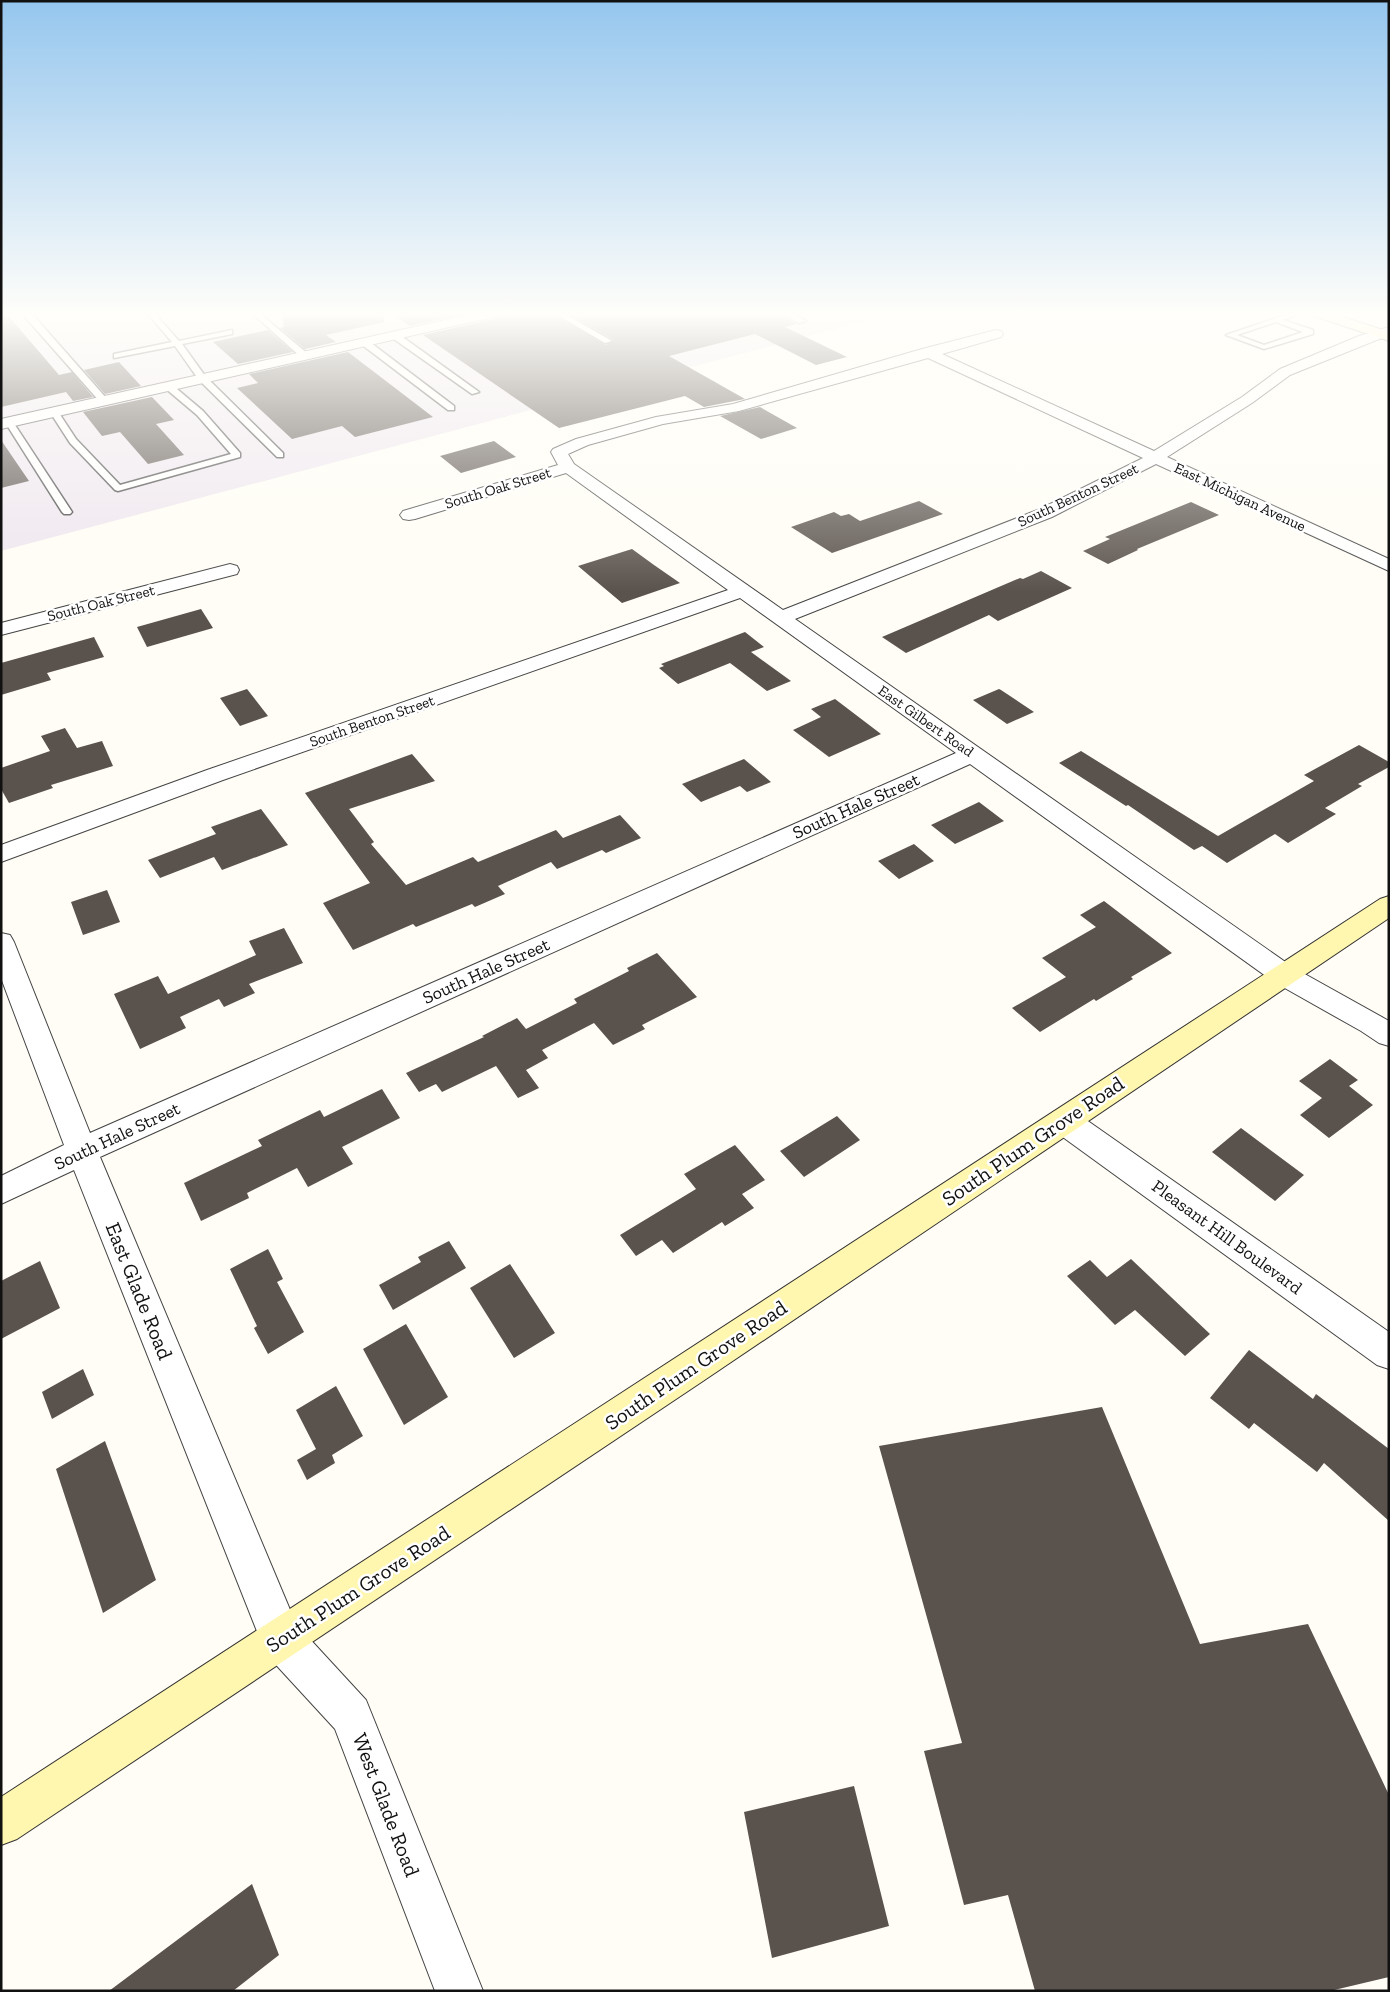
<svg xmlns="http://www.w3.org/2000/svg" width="1390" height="1992" viewBox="0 0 1390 1992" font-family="'Zilla Slab',serif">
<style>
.industrial{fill:#eee6ef}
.building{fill:#5a524d}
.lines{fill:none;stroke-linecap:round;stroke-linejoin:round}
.service-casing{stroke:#444;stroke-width:3}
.minor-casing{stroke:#444;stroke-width:2}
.secondary-casing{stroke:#333;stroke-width:2}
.service{fill:#fff;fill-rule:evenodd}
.minor{fill:#fff;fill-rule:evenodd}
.secondary{fill:#fff6b0;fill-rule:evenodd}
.labels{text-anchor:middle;stroke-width:5;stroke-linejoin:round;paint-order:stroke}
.far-street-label{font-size:15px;fill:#111;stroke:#fff}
.street-label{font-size:18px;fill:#111;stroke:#fff}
.near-street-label{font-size:21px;fill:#111;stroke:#fff}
</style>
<rect width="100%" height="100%" fill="#fffdf5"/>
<path class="industrial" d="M 1,313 L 895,313 L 1,551 Z"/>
<path class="building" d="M 1,313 L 6,313 L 59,375 L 72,372 L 93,397 L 73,401 L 66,392 L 1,407 Z
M 282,313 L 383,313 L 384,322 L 326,335 L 336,342 L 305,349 L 280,328 L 284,327 Z
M 391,313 L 458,313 L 459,315 L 410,326 Z
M 502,313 L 552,313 L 606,345 L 614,340 L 566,313 L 780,313 L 796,324 L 785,327 L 847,357 L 816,365 L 755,334 L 669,356 L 745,399 L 704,407 L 685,396 L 559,428 L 423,335 L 493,319 Z
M 268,330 L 293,352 L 238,364 L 213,342 Z
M 348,352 L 433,417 L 355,437 L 342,426 L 292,439 L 237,388 L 258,383 L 249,374 Z
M 119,362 L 141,386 L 105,394 L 84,370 Z
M 152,397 L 174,420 L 156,424 L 184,455 L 148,464 L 120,432 L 102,436 L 83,412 Z
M 760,407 L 797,428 L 761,439 L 720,416 Z
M 1,440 L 29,481 L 1,488 Z
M 494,441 L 516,457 L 461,473 L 440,456 Z
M 919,501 L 943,514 L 832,553 L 791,527 L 834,512 L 841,516 L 849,514 L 860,521 Z
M 1191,502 L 1219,515 L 1137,549 L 1138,550 L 1108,564 L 1083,551 L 1110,539 L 1105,537 Z
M 632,549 L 654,565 L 680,583 L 622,603 L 578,566 Z
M 1041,571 L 1072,588 L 998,621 L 989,615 L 906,653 L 882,637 L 1020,578 L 1023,579 Z
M 201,609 L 213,628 L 147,647 L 137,627 Z
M 745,632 L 764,647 L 751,652 L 791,681 L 767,691 L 730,663 L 678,684 L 659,668 L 664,666 L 661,664 Z
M 94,637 L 104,657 L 47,673 L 51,680 L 1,695 L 1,663 Z
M 247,689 L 268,716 L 240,726 L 220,698 Z
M 999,689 L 1001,690 L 1034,712 L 1007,724 L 973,700 Z
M 835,699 L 881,734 L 829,757 L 793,730 L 821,717 L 811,709 Z
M 65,728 L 77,748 L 102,741 L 113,766 L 51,785 L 53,788 L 9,803 L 1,789 L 1,768 L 50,751 L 41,736 Z
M 1359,745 L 1389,762 L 1389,767 L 1358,784 L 1362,786 L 1325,808 L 1336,814 L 1288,843 L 1275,834 L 1227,863 L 1202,846 L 1194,850 L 1128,805 L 1126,806 L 1059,763 L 1081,751 L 1218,836 L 1314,781 L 1304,775 Z
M 412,754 L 435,781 L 349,809 L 374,842 L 371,844 L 406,885 L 473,857 L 478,862 L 556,830 L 563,838 L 620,815 L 641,838 L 606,853 L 602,850 L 557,869 L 551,862 L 498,886 L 505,894 L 475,907 L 472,904 L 416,927 L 413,924 L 353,950 L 323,903 L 370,883 L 305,793 Z
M 744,759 L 771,782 L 747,792 L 740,786 L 701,802 L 682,784 Z
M 979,802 L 1004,821 L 955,844 L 931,825 Z
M 261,809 L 288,845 L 222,870 L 214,857 L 160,878 L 148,860 L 216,834 L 211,827 Z
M 914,844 L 934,861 L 899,879 L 878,861 Z
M 107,890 L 120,922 L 83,935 L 71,902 Z
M 1104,901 L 1172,953 L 1131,977 L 1133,979 L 1096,1001 L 1094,999 L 1040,1032 L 1012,1008 L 1066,977 L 1042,958 L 1096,927 L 1080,915 Z
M 284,928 L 303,963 L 249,984 L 255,993 L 224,1007 L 219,999 L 180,1017 L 186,1028 L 140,1049 L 114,994 L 158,976 L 168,994 L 256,955 L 249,941 Z
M 657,953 L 697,997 L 642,1025 L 645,1029 L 613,1045 L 594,1023 L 542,1050 L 548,1058 L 526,1070 L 539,1088 L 518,1098 L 496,1066 L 442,1092 L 436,1084 L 419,1092 L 406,1073 L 484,1037 L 482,1036 L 517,1018 L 526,1029 L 577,1003 L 574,999 L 629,971 L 627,968 Z
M 1330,1059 L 1358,1080 L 1349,1086 L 1373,1105 L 1329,1138 L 1300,1115 L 1322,1098 L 1299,1081 Z
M 382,1089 L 400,1118 L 342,1147 L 353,1164 L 308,1187 L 297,1168 L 247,1193 L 249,1198 L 201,1221 L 184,1183 L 262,1146 L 258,1140 L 320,1110 L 324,1117 Z
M 837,1116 L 860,1140 L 804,1177 L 780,1151 Z
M 1241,1128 L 1304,1175 L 1275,1201 L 1212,1152 Z
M 735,1145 L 765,1180 L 742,1194 L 754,1208 L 725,1226 L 722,1222 L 673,1253 L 662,1240 L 636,1256 L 620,1235 L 696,1189 L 684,1174 Z
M 449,1241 L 466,1268 L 393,1310 L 379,1285 L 421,1262 L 418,1257 Z
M 268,1249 L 283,1279 L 277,1282 L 304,1332 L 268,1354 L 254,1328 L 257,1326 L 230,1269 Z
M 1131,1259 L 1210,1334 L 1185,1356 L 1135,1310 L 1115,1325 L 1067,1276 L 1090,1260 L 1107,1277 Z
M 40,1261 L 60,1308 L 1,1339 L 1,1281 Z
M 510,1264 L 555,1333 L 514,1358 L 470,1288 Z
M 406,1324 L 448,1397 L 404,1425 L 363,1349 Z
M 1249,1350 L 1313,1399 L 1316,1394 L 1389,1449 L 1389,1521 L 1324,1463 L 1317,1472 L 1254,1423 L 1249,1429 L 1210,1398 Z
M 83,1369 L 94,1395 L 52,1419 L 42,1392 Z
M 336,1386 L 363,1436 L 332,1455 L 335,1463 L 307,1480 L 297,1460 L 316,1449 L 296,1410 Z
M 1102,1407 L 1200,1644 L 1308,1624 L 1389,1795 L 1389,1977 L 1330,1991 L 1035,1991 L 1008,1895 L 964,1905 L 924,1751 L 962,1743 L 879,1446 Z
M 105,1441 L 156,1580 L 103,1613 L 56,1469 Z
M 854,1786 L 889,1926 L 772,1958 L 744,1812 Z
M 252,1884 L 279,1955 L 233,1991 L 109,1991 Z"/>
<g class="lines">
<defs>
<path id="service" d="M 147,313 L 154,313 L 179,341 L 232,330 L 232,334 L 182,344 L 205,376 L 283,453 L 283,457 L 277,457 L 199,380 L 175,346 L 114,358 L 114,354 L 172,342 Z
M 252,313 L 259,313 L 308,354 L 308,358 L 302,358 Z
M 460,313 L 468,313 L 475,318 L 468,320 Z
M 554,313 L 563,313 L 612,341 L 605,343 Z
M 782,313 L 791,313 L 806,321 L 799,323 Z
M 1291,313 L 1301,313 L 1283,320 L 1313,330 L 1313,334 L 1264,349 L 1226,335 ZM 1276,322 L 1303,332 L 1264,345 L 1237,335 Z
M 26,314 L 32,314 L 107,399 L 107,403 L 101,403 L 26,318 Z
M 391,333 L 397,333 L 479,392 L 472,394 L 391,337 Z
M 361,340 L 367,340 L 454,406 L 454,410 L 448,410 L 361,344 Z
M 165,384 L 171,384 L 203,411 L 240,453 L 240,457 L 118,491 L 115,490 L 70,443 L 50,412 L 57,410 L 76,439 L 120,485 L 231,454 L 197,415 L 165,388 Z
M 6,420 L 13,422 L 72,512 L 70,514 L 64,514 L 62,512 L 5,422 Z"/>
<path id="minor" d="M 477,313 L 500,313 L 493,317 L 1,429 L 1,419 Z
M 1389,327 L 1389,335 L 1290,375 L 1252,403 L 1167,457 L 1389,559 L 1389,571 L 1156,464 L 1052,517 L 795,619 L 1294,968 L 1389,1021 L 1389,1046 L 1379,1043 L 1361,1031 L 1274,982 L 970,764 L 100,1157 L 296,1624 L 366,1700 L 483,1991 L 435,1991 L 335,1729 L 266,1654 L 74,1170 L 1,1204 L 1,1176 L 64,1145 L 1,978 L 1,933 L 10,935 L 14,942 L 90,1133 L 956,753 L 740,598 L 223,780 L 1,862 L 1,845 L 207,770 L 728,590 L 566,473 L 415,519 L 409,520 L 403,519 L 400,515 L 403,511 L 558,465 L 551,452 L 553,449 L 576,439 L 656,417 L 733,404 L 922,349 L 996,330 L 1001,331 L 1003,334 L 1001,337 L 942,354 L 1154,451 L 1242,397 L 1280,369 L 1359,336 ZM 928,358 L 1143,458 L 1040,509 L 783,610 L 574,464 L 568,454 L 588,445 L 663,424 L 739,411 Z
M 230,564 L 237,566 L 239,570 L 237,574 L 1,635 L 1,623 Z
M 1064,1109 L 1075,1112 L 1389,1332 L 1389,1369 L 1377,1365 L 1053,1130 L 1049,1121 L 1053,1112 Z"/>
<path id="secondary" d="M 1312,313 L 1331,313 L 1389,332 L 1389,341 L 1314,316 Z
M 1389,896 L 1389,918 L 703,1381 L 17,1839 L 1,1845 L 1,1797 L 1380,899 Z"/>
</defs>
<use href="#service" class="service-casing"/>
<use href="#minor" class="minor-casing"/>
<use href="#secondary" class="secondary-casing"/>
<use href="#service" class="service"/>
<use href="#minor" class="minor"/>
<use href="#secondary" class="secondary"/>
</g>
<linearGradient id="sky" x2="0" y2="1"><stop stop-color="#95c6ee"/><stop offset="0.53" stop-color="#fffefa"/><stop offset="1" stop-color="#fffefa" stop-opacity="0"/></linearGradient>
<rect width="1390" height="592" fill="url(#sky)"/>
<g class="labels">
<g class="far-street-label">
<text transform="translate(498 488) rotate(-17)" y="5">South Oak Street</text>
<text transform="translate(1078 495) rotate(-25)" y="5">South Benton Street</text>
<text transform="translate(1240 497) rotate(25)" y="5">East Michigan Avenue</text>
<text transform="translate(101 603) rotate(-14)" y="5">South Oak Street</text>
<text transform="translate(372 721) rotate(-19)" y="5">South Benton Street</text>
<text transform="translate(926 721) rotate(35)" y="5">East Gilbert Road</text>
</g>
<g class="street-label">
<text transform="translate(856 806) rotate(-24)" y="6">South Hale Street</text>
<text transform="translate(486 971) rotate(-24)" y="6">South Hale Street</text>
<text transform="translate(117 1136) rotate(-25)" y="6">South Hale Street</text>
<text transform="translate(1227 1237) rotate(36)" y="6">Pleasant Hill Boulevard</text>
</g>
<g class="near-street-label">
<text transform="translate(1033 1141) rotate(-34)" y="7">South Plum Grove Road</text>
<text transform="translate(139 1291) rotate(68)" y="7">East Glade Road</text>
<text transform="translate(696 1365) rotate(-34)" y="7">South Plum Grove Road</text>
<text transform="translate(358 1589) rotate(-33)" y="7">South Plum Grove Road</text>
<text transform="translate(386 1805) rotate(69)" y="7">West Glade Road</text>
</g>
</g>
<rect width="1390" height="1992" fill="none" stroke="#111111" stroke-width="5"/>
</svg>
